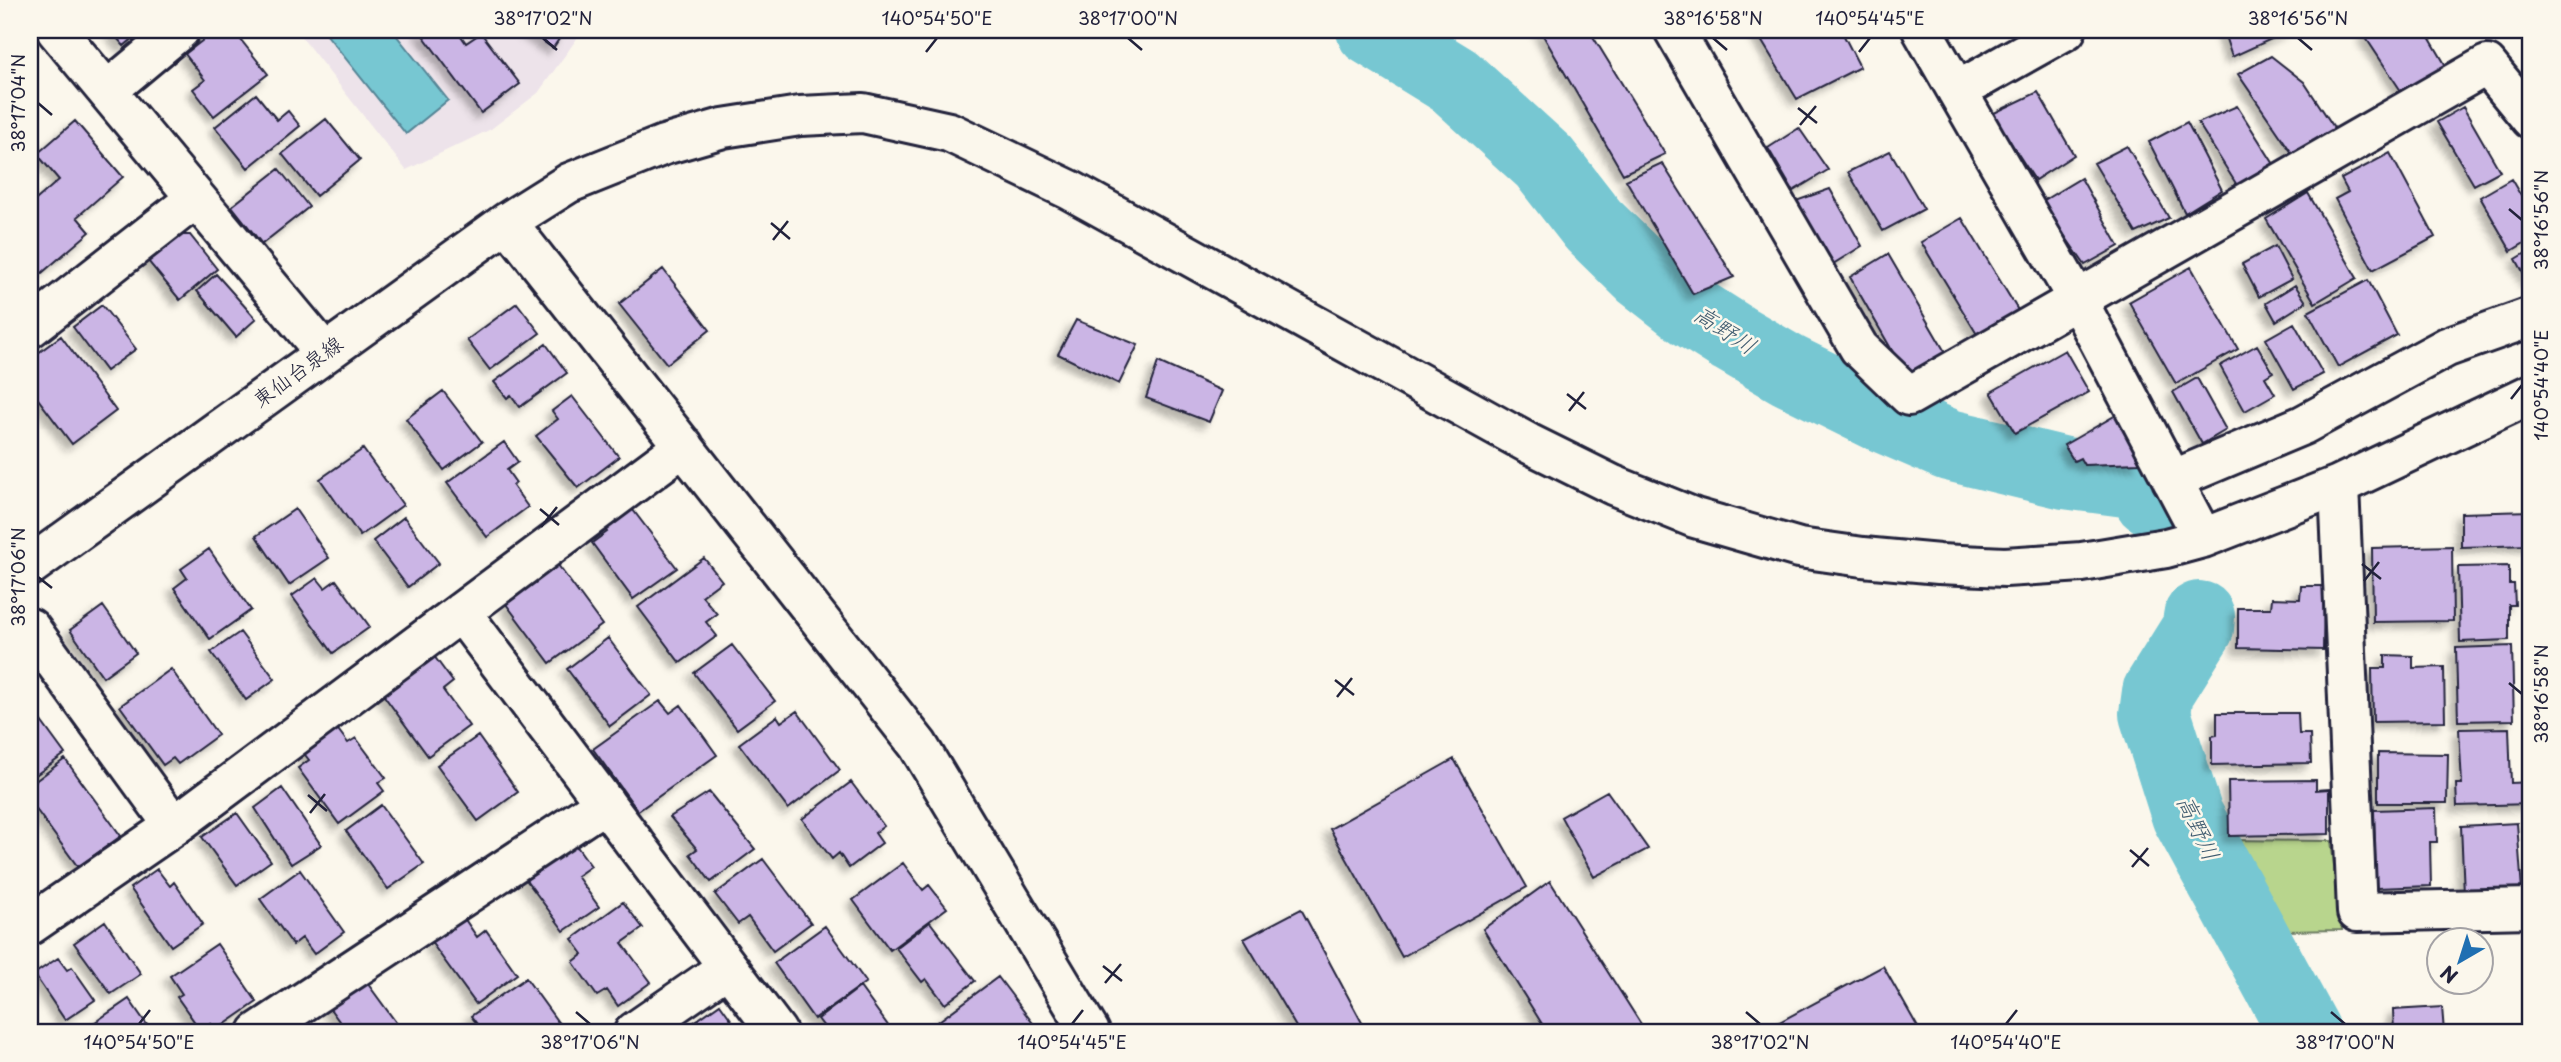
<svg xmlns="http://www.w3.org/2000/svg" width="2561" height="1062" viewBox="0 0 2561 1062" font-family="'Playpen Sans','Klee One',sans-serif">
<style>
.built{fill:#ede3ea}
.green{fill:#b8d58d;stroke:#6d7c64;stroke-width:2}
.water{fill:#77c7d2;stroke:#558596;stroke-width:2}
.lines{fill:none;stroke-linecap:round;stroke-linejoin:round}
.river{stroke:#77c7d2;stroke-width:72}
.building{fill:#cbb5e5;stroke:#22223b;stroke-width:2;filter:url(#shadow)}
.minor-casing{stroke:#22223b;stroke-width:44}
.minor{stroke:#fbf7ec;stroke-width:38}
.ticks{fill:none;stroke:#22223b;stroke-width:2.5}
.labels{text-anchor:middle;stroke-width:5;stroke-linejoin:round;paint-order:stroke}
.street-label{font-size:21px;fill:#22223b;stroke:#fbf7ec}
.water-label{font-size:23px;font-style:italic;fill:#405c70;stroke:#fbf7ec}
.neatline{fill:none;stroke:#22223b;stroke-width:2.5}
.ticks-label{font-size:18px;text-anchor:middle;fill:#22223b}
</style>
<defs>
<filter id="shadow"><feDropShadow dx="-6" dy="6" stdDeviation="3.5" flood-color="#0004"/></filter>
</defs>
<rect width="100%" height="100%" fill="#fbf7ec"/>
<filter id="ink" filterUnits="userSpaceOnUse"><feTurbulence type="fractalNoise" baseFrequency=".0143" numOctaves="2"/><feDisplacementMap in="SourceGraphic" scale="14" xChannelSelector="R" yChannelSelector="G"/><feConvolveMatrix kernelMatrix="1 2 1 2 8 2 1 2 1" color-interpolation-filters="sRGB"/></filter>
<g filter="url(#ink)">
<path class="built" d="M 296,30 L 583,30 L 538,93 L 491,129 L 406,170 Z"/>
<path class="green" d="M 2228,840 L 2331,841 L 2342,930 L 2283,931 Z"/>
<path class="water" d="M 323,30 L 392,30 L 448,100 L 406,134 Z"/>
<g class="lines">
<path class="river" d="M 1372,30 L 1455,81 L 1544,162 L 1593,225 L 1643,274 L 1692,312 L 1733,338 L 1788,370 L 1879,415 L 1949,445 L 2065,473 L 2141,483 L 2150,499
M 2199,617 L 2198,628 L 2158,692 L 2155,714 L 2187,815 L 2305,1032"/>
</g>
<path class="building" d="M 110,30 L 143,30 L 124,46 Z
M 216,30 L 233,30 L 268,74 L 214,116 L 193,89 L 205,80 L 185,54 Z
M 419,30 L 457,30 L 466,43 L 481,33 L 520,84 L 481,113 Z
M 526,30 L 565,30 L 553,48 Z
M 1540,30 L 1589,30 L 1665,154 L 1623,174 Z
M 1755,30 L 1841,30 L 1860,67 L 1797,99 Z
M 2223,30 L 2291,30 L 2232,57 Z
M 2372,30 L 2425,30 L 2449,71 L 2405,97 L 2364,35 Z
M 2271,56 L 2304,82 L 2337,132 L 2294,156 L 2238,74 Z
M 2038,92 L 2074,155 L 2035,180 L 1992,114 Z
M 256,94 L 277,120 L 288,111 L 300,126 L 248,168 L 215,127 Z
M 2237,106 L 2277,169 L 2240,190 L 2198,123 Z
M 2463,107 L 2500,171 L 2474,185 L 2437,122 Z
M 326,119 L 360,160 L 316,196 L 282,154 Z
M 75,121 L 123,177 L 77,217 L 90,232 L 36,278 L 30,271 L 30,205 L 59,180 L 37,154 Z
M 2187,122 L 2222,190 L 2185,213 L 2149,142 Z
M 1799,128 L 1828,170 L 1793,191 L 1768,148 Z
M 2127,146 L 2169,218 L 2136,233 L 2094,163 Z
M 1890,151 L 1924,209 L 1883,231 L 1848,172 Z
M 2390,153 L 2435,237 L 2373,270 L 2335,199 L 2348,192 L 2341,179 Z
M 1662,163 L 1734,277 L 1693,294 L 1626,180 Z
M 279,169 L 309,207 L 262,244 L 232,206 Z
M 2081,178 L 2119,246 L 2085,265 L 2041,202 Z
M 2511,179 L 2521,196 L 2527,193 L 2531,200 L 2531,239 L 2511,251 L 2480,197 Z
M 1830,189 L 1862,246 L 1828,267 L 1793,202 Z
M 2308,193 L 2357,278 L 2315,303 L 2266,219 Z
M 1962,218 L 2019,312 L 1978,336 L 1921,242 Z
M 168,235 L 190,235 L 217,269 L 180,300 L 143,255 Z
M 2275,246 L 2292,279 L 2259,297 L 2242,264 Z
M 2531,250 L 2531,282 L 2529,283 L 2516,259 Z
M 1888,254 L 1948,357 L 1909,380 L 1850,277 Z
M 2191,267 L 2238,349 L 2176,384 L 2129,302 Z
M 663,269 L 710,330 L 667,364 L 619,304 Z
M 216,274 L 256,319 L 236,337 L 197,291 Z
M 2368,280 L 2397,335 L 2338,367 L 2308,312 Z
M 2295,285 L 2306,302 L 2276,321 L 2266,303 Z
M 517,303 L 540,333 L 490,370 L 467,340 Z
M 102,305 L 136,349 L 106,371 L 73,327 Z
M 1076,320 L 1138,345 L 1119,384 L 1058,354 Z
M 2294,323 L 2323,374 L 2294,389 L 2266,339 Z
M 61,336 L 116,411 L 72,444 L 38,399 L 30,406 L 30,359 Z
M 546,344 L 567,373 L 520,407 L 511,395 L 507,398 L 494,382 Z
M 2257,345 L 2273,372 L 2265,377 L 2275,394 L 2245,411 L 2220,366 Z
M 2065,350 L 2089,392 L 2015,433 L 1991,392 Z
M 1158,362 L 1222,391 L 1209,422 L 1146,398 Z
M 2197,378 L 2226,430 L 2202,444 L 2173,392 Z
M 443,391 L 482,442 L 444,470 L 406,419 Z
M 572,396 L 619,457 L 578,488 L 536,436 L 558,419 L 552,411 Z
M 2118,414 L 2140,463 L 2084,465 L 2080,458 L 2074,461 L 2064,445 Z
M 504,442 L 518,462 L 507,470 L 516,483 L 513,486 L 528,507 L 487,537 L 447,483 Z
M 363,449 L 403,505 L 360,536 L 320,479 Z
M 630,506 L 677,568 L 633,599 L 592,543 L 607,532 L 603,526 Z
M 295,509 L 329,558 L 289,585 L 256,536 Z
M 2531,511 L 2531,545 L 2461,547 L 2461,513 Z
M 404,517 L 439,563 L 408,587 L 373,541 Z
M 2452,546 L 2453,621 L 2373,622 L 2372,548 Z
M 209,549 L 251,610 L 210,639 L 174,588 L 187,578 L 181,569 Z
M 704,558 L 722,581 L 702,596 L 717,614 L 706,622 L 717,636 L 680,663 L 638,607 Z
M 558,565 L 602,625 L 550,663 L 506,604 Z
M 2509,566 L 2509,584 L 2514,584 L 2515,605 L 2509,605 L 2509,640 L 2460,642 L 2458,567 Z
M 317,578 L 325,588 L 336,580 L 370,627 L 333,653 L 292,596 Z
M 2301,586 L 2324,586 L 2323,650 L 2238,648 L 2238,608 L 2271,608 L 2272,598 L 2300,599 Z
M 103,606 L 136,653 L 103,677 L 70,630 Z
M 240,632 L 275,679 L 246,700 L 211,652 Z
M 608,638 L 651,695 L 610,726 L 567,669 Z
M 732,645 L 775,701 L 737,729 L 694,673 Z
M 2512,646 L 2514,720 L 2458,721 L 2456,648 Z
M 2385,655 L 2413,656 L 2413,668 L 2444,667 L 2445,721 L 2373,722 L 2372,668 L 2385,668 Z
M 434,656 L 453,682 L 443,690 L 469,726 L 428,756 L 382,693 Z
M 171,669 L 218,735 L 178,764 L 173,758 L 163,765 L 120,706 Z
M 660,701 L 670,713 L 681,705 L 717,755 L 638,811 L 593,749 Z
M 30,706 L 65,754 L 30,779 Z
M 797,711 L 840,770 L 788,809 L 739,744 L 777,716 L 781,722 Z
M 2217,713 L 2298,713 L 2299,734 L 2310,734 L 2311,763 L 2212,765 L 2212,736 L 2217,735 Z
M 336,727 L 348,743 L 356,738 L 386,778 L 378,783 L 384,791 L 339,824 L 298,768 L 309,760 L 302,751 Z
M 2509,728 L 2511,783 L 2531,782 L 2531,804 L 2457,806 L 2456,784 L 2462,784 L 2459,729 Z
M 478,736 L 518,792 L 478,821 L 437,765 Z
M 2378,753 L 2448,754 L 2447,803 L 2378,803 Z
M 65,759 L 121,836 L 78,867 L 30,801 L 30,785 Z
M 1454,759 L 1527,887 L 1402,957 L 1330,829 Z
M 2316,780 L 2316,790 L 2329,789 L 2329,834 L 2229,836 L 2228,781 Z
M 851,782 L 884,826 L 875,833 L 882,843 L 849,868 L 839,853 L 832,859 L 802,819 Z
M 282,788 L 321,845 L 291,864 L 255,808 Z
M 1607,791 L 1648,849 L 1594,877 L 1561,817 Z
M 709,792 L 755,849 L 711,882 L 690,854 L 697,849 L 670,817 Z
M 381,805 L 424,864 L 388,889 L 346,831 Z
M 2436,808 L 2437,842 L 2430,842 L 2431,886 L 2376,888 L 2374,810 Z
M 237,813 L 271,861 L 237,885 L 202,837 Z
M 2517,823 L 2522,890 L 2464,893 L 2461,826 Z
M 573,841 L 591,866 L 577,876 L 599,907 L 564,931 L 524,877 Z
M 763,859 L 811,923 L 773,951 L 748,917 L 738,924 L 715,894 Z
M 903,863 L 923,890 L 929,885 L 947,908 L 890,950 L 853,900 Z
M 157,869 L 170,886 L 174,882 L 203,924 L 171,946 L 130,888 Z
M 300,870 L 344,932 L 314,954 L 302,938 L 293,945 L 260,899 Z
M 1550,881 L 1646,1032 L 1547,1032 L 1483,929 Z
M 623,902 L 643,928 L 622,943 L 651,982 L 618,1006 L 607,990 L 597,996 L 573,962 L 583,954 L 572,939 Z
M 1301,909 L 1367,1032 L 1299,1032 L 1244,939 Z
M 464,918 L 477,937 L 486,930 L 517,974 L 476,1004 L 431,942 Z
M 105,921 L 141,974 L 111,994 L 74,943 Z
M 930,922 L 975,981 L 945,1004 L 926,979 L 922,982 L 896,948 Z
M 825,926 L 866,982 L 814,1019 L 774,963 Z
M 217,944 L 257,1002 L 215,1031 L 211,1024 L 201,1031 L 177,997 L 182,994 L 170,976 Z
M 58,958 L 67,970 L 72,967 L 95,1000 L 65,1020 L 34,974 Z
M 1883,966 L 1920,1031 L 1761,1032 Z
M 998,977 L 1038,1030 L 1035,1032 L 942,1032 L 935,1024 Z
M 526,978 L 565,1032 L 483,1032 L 471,1016 Z
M 365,980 L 403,1032 L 347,1032 L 328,1006 Z
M 860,987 L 892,1031 L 828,1032 L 818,1019 Z
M 129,999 L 152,1032 L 92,1032 L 88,1027 Z
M 720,1004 L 740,1032 L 680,1032 Z
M 2442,1007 L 2444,1032 L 2394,1032 L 2393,1010 Z"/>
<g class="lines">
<defs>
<path id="minor" d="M 56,30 L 325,353
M 1674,30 L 1859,348 L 1909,396 L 2487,65 L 2531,119
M 1922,30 L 2077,299 L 2203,538
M 108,90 L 180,30
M 1957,91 L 2066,30
M 507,222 L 918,745 L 1090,1032
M 30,328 L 195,199
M 2172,480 L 2303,425 L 2447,347 L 2531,317
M 2339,485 L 2357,912 L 2531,908
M 30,566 L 507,222 L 569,183 L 664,145 L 723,128 L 800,116 L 863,113 L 949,132 L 1070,190 L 1528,443 L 1613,485 L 1695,518 L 1799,548 L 1863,557 L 1939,564 L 2005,567 L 2082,562 L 2166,548 L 2203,538 L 2339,485 L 2531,394
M 461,612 L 777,1032
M 30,628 L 174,826
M 30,925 L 174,826 L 684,446
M 258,1032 L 605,803
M 634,1032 L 728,967"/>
</defs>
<use href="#minor" class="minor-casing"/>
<use href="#minor" class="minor"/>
</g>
</g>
<path class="ticks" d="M 543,38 L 557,50M 1128,38 L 1142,50M 1713,38 L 1727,50M 2298,38 L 2312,50M 926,52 L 937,38M 1859,52 L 1870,38M 38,103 L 52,115M 1798,108 L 1817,123M 1800,125 L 1816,106M 2509,209 L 2522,220M 771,223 L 790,239M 773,240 L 788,221M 1567,394 L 1586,409M 2511,399 L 2522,385M 1569,411 L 1584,392M 540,509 L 559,525M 541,527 L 557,507M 2362,564 L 2381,579M 38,577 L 52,588M 2364,581 L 2379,562M 1335,680 L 1354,695M 2509,683 L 2522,694M 1337,697 L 1352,678M 308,795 L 327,811M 310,813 L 325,794M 2130,850 L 2149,866M 2132,867 L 2148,848M 1103,966 L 1122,981M 1105,983 L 1121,964M 576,1012 L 590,1024M 1746,1012 L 1760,1024M 2331,1012 L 2345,1024M 139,1024 L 150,1010M 1072,1024 L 1083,1010M 2006,1024 L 2017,1010"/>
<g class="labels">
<g class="street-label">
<text transform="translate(298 372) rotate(-36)" y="7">東仙台泉線</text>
</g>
<g class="water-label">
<text transform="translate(1725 330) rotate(33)" y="8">高野川</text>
<text transform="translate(2198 828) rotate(65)" y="8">高野川</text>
</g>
</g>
<rect width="2561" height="1062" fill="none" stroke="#fbf7ec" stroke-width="77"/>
<g transform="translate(2460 961) rotate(219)"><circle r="33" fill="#fbf7ec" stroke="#a4a2a5" stroke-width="2"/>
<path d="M0-5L12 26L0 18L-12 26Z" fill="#1f6fb2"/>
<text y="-10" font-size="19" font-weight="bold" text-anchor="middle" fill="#22223b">N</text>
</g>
<rect x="38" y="38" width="2484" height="986" class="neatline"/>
<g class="ticks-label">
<text x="543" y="25">38°17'02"N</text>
<text x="937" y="25">140°54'50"E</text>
<text x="1128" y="25">38°17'00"N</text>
<text x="1713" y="25">38°16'58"N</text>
<text x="1870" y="25">140°54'45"E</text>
<text x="2298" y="25">38°16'56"N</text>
<text transform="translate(19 103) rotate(-90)" y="6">38°17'04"N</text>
<text transform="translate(2542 220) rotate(-90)" y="6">38°16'56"N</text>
<text transform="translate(2542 385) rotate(-90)" y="6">140°54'40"E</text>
<text transform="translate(19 577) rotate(-90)" y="6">38°17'06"N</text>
<text transform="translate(2542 694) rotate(-90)" y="6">38°16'58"N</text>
<text x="139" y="1049">140°54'50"E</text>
<text x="590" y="1049">38°17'06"N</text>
<text x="1072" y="1049">140°54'45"E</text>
<text x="1760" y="1049">38°17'02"N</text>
<text x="2006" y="1049">140°54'40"E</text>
<text x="2345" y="1049">38°17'00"N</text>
</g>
</svg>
